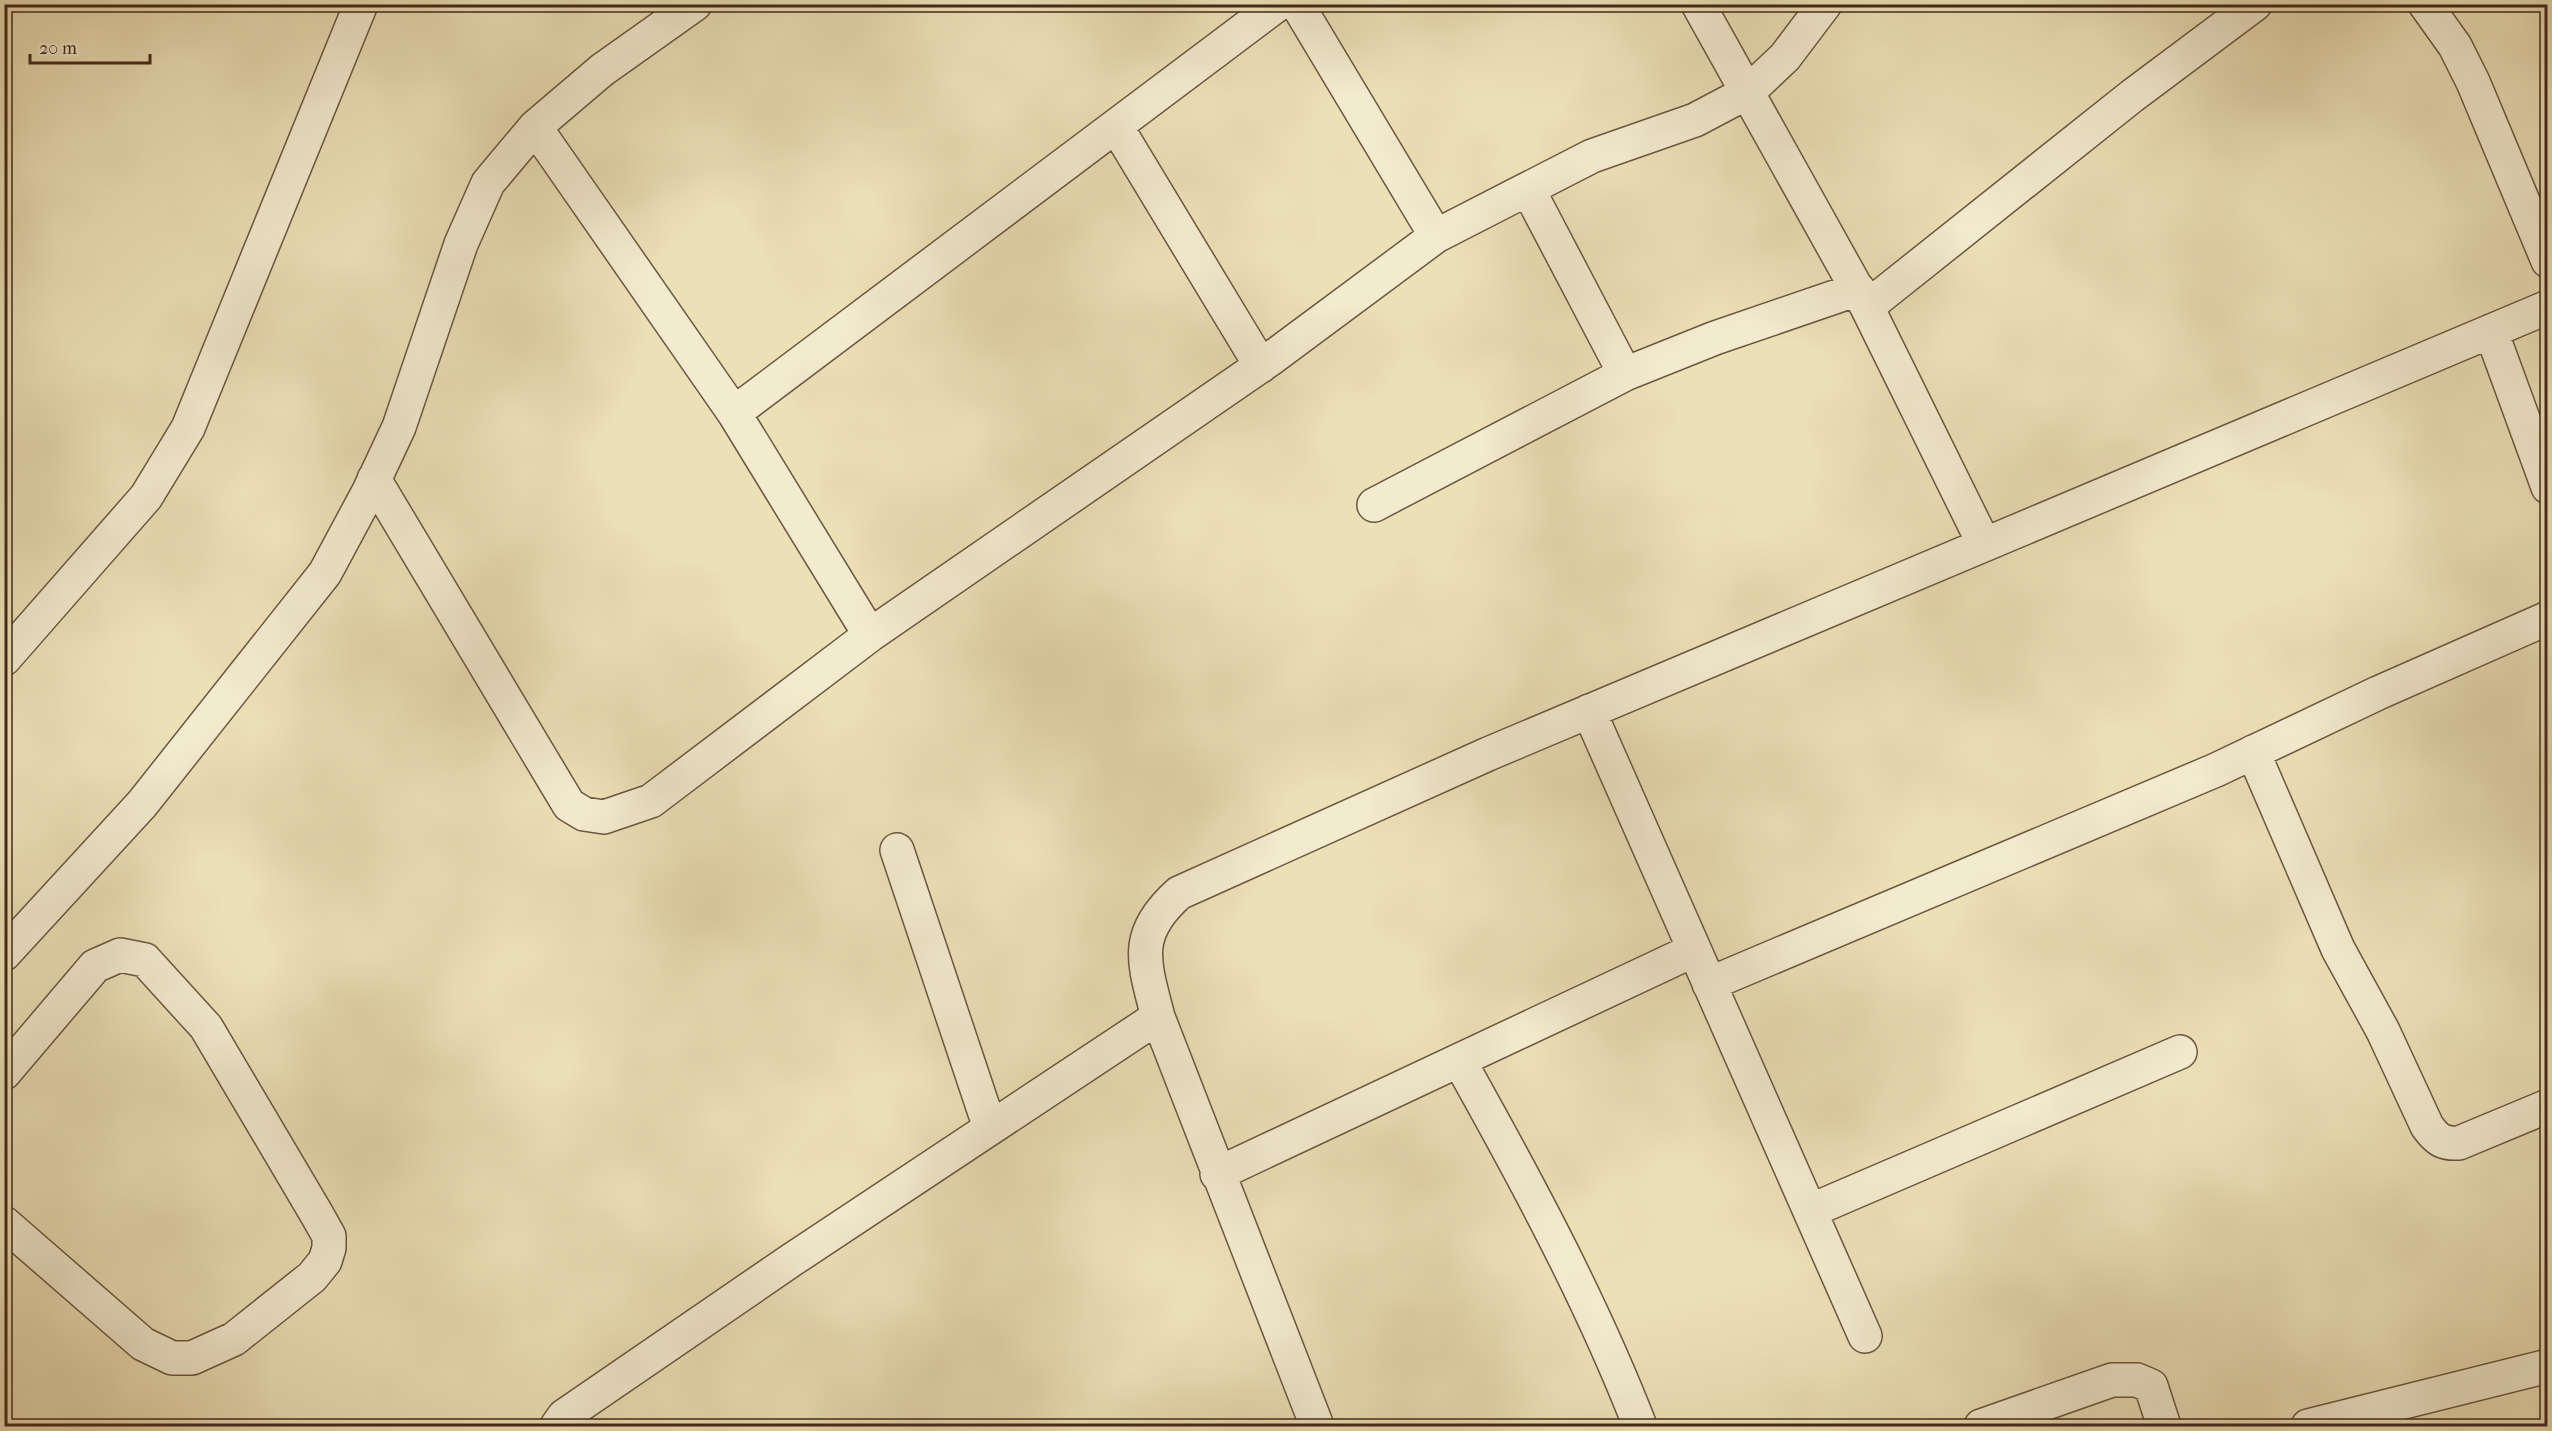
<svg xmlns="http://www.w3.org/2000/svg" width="2552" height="1431" viewBox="0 0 2552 1431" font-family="'IM FELL French Canon',serif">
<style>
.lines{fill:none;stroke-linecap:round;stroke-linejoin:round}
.minor-casing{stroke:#6c5642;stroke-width:36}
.minor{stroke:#f3ebd0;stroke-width:33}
</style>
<rect width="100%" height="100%" fill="#ece0b7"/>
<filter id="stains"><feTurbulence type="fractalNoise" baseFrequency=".00333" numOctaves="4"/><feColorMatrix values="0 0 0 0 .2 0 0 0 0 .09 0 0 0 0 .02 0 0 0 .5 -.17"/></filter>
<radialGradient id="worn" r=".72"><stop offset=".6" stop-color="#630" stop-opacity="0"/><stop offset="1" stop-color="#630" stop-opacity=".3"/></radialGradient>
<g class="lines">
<defs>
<path id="minor" d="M 1297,4 L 1436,236
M 1698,4 L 1867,307 L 1984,544
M 2425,4 L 2455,46 L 2473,82 L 2548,261
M 1116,126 L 1261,366
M 535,127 L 734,413 L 870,635
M 1528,189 L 1625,374
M 1867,307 L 2132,96 L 2255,4
M 2491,331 L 2548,487
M 734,413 L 1278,4
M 374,479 L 569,805 L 584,814 L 604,817 L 651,801 L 870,635 L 1269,360 L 1436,236 L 1592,156 L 1695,120 L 1748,92 L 1785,57 L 1825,4
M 1374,505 L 1625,374 L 1715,338 L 1858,289
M 4,659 L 146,497 L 188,428 L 361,4
M 1589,711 L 1865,1336
M 2253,752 L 2338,949 L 2383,1031 L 2427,1126 C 2437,1140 2443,1144 2459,1143 L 2548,1106
M 897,850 L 990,1128
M 4,954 L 142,804 L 325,573 L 369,491 L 399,427 L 461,244 L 488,183 L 535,127 L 602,70 L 695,4
M 1709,984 L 2216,770 L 2378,693 L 2548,618
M 1460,1062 C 1526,1180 1591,1300 1640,1426
M 4,1073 L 95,966 L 120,955 L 145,960 L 206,1027 L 316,1213 L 329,1236 L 329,1248 L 325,1261 L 312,1277 L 234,1339 L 192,1358 L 172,1358 L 143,1344 L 4,1223
M 1217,1174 L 1694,950
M 1810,1211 L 2180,1052
M 557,1426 L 564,1416 L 793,1259 L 1158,1017
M 1317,1426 L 1158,1017 C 1144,962 1132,935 1179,893 L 1488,754 L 2548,307
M 1981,1426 L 2112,1380 L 2137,1380 L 2151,1386 L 2164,1426
M 2308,1426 L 2548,1366"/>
</defs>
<use href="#minor" class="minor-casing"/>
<use href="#minor" class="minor"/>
</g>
<rect width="2552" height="1431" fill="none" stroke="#ece0b7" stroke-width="24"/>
<rect x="6" y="6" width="2540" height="1419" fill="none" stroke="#42281b" stroke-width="3"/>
<rect x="12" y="12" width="2528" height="1407" fill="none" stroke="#42281b" stroke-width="1.5"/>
<path d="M30 54v9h120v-9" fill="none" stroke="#42281b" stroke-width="3"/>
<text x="39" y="54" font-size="18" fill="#42281b" stroke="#f3ebd0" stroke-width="4.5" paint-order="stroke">20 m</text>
<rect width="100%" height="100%" filter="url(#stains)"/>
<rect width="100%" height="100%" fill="url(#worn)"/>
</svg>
